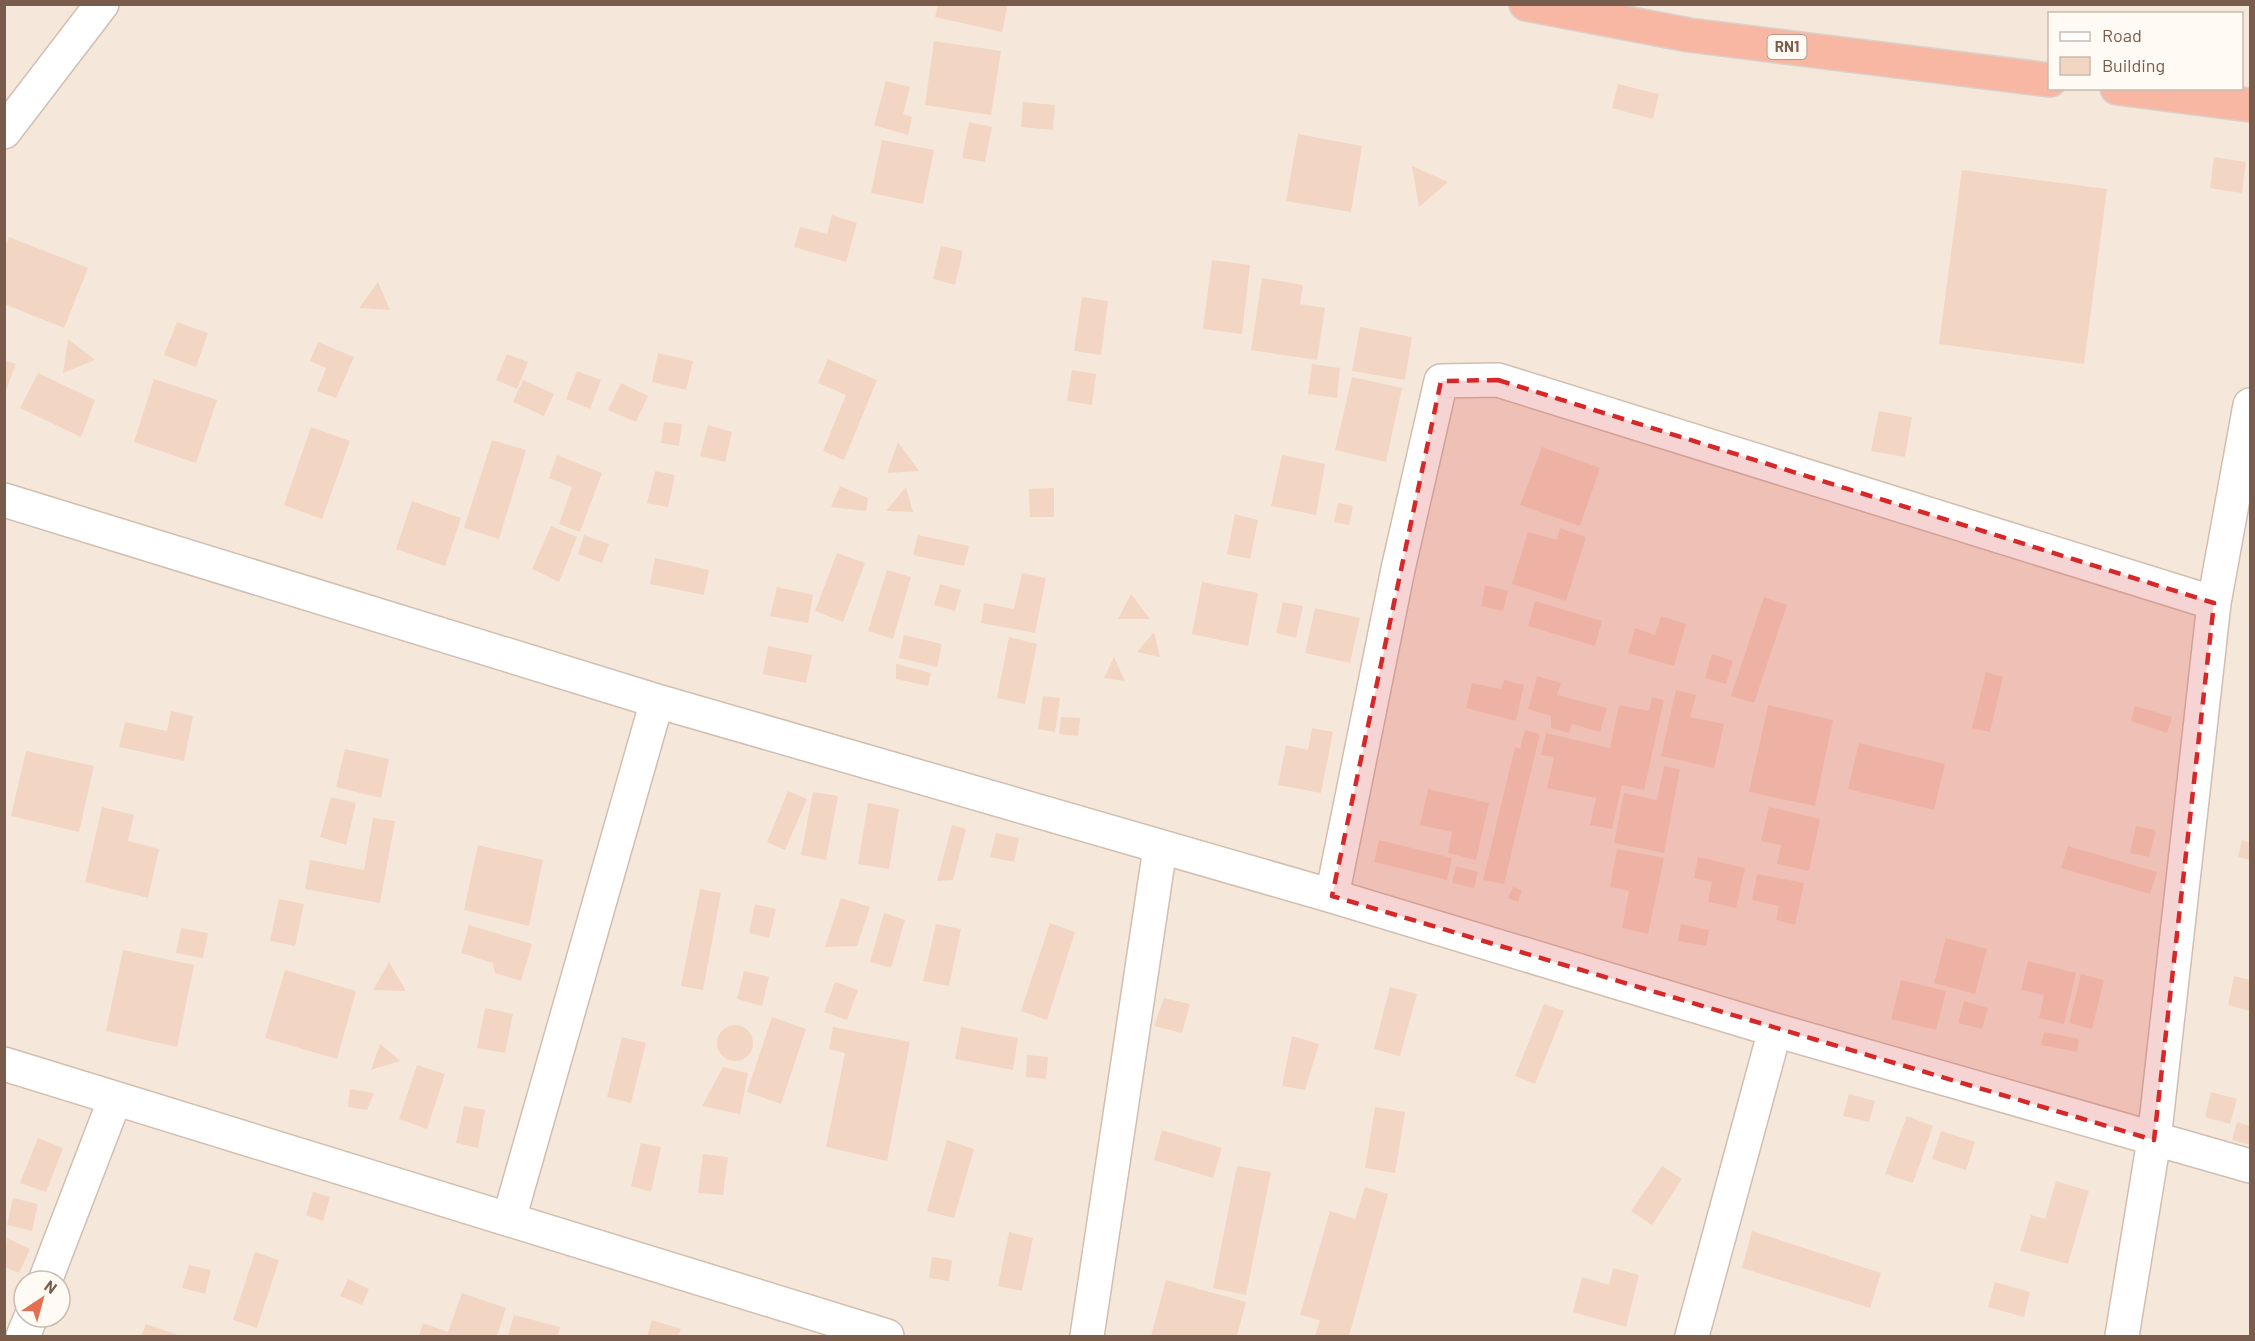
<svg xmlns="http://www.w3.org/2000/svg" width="2255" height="1341" viewBox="0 0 2255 1341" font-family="Barlow,sans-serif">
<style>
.residential{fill:#f5e8da;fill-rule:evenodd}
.building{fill:#f3d5c3}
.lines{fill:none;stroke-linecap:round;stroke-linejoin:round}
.street-casing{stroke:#d1beb0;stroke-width:36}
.highway-casing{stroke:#dad1cd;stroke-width:36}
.street{stroke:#fff;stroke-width:33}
.highway{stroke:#f7b7a3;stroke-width:33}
.marked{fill:#d62828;fill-opacity:0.2;stroke:#d62828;stroke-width:4.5;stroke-dasharray:12 8;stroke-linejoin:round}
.labels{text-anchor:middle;stroke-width:4.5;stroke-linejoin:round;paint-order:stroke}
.shield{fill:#fffaf3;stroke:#a28b7f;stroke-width:1.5}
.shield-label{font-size:15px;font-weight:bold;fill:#7a5c4d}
</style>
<rect width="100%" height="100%" fill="#fdf6ec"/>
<path class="residential" d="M 5,5 L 2250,5 L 2250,1336 L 5,1336 ZM 2050,14 L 2242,14 L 2242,88 L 2050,88 ZM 24,1281 L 60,1281 L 60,1317 L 24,1317 Z"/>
<path class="building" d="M 938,4 L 1008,4 L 1002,32 L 935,17 Z
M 934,41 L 1001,51 L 991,115 L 925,105 Z
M 886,81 L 910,87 L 903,114 L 912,117 L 908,135 L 874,125 Z
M 1618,84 L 1659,94 L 1653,119 L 1612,108 Z
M 1023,102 L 1055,105 L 1053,130 L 1021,127 Z
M 969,122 L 992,127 L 985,162 L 962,158 Z
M 1298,134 L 1362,146 L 1351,212 L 1286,201 Z
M 882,140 L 934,150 L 923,204 L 871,193 Z
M 2214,157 L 2246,162 L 2242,193 L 2210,188 Z
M 1412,166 L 1448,182 L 1419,207 Z
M 1962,170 L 2107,189 L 2084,364 L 1939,344 Z
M 832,215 L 857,223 L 846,262 L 794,247 L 800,227 L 827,234 Z
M 9,237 L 88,268 L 64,328 L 4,304 L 4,249 Z
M 941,246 L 963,251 L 955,285 L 933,279 Z
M 1212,260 L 1250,265 L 1242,334 L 1203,329 Z
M 1262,278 L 1303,285 L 1300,304 L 1325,308 L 1317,360 L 1251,350 Z
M 378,282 L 390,310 L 359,308 Z
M 1082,297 L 1108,301 L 1101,355 L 1074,351 Z
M 177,322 L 208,333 L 196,367 L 164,355 Z
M 1360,327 L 1412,337 L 1405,380 L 1352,371 Z
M 68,339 L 95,360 L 63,373 Z
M 318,342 L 354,357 L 336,398 L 317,391 L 326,368 L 310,361 Z
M 658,353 L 693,361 L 686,390 L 652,382 Z
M 507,354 L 528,362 L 517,389 L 496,380 Z
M 828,359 L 877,380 L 844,460 L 823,451 L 846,395 L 818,383 Z
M 4,360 L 16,364 L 6,390 L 4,389 Z
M 1312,364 L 1340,368 L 1337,398 L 1308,394 Z
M 1072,370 L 1096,374 L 1092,405 L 1067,401 Z
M 577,371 L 601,380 L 590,409 L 566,399 Z
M 38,373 L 95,400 L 81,437 L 20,408 Z
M 1352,377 L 1402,388 L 1386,462 L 1335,450 Z
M 154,379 L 217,400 L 196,463 L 134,442 Z
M 523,380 L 554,394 L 544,416 L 513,402 Z
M 621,383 L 648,396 L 636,422 L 608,410 Z
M 1879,411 L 1912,417 L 1905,457 L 1871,451 Z
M 664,422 L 682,424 L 679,446 L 661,443 Z
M 708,425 L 732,432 L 725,462 L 700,456 Z
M 311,427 L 350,441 L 322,519 L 284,505 Z
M 492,440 L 526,450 L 499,539 L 464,528 Z
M 898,442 L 919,471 L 887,473 Z
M 1542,447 L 1600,468 L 1580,526 L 1520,505 Z
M 557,455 L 602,473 L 580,532 L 559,524 L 572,487 L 549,478 Z
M 1282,455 L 1325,464 L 1316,515 L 1271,506 Z
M 655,471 L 675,475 L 668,507 L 647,503 Z
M 840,486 L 868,498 L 866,511 L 831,507 Z
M 906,487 L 913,512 L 886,511 Z
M 1054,488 L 1054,517 L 1030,517 L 1029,489 Z
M 412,501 L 461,518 L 445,566 L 396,549 Z
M 1338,503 L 1353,506 L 1349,525 L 1334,522 Z
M 1235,514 L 1258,520 L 1250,559 L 1227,554 Z
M 551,526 L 577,537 L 559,582 L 532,569 Z
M 1560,528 L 1586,537 L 1566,601 L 1512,584 L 1528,532 L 1557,540 Z
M 584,535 L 609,544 L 602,563 L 578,554 Z
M 918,535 L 969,546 L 964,566 L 913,555 Z
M 837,553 L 865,563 L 843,622 L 815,611 Z
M 655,558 L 709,570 L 704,595 L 650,584 Z
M 887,570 L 911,577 L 893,639 L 868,631 Z
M 1022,573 L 1046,578 L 1035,633 L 981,623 L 984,603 L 1014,609 Z
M 1202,582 L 1258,593 L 1248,646 L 1192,634 Z
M 940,584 L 961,590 L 955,611 L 934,605 Z
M 1485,585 L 1508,591 L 1503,611 L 1481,606 Z
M 777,587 L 813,595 L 808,623 L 770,616 Z
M 1131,594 L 1150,619 L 1118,619 Z
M 1764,597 L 1787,605 L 1754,703 L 1731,696 Z
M 1535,601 L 1602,621 L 1595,646 L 1528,626 Z
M 1283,602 L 1303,606 L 1296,638 L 1276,633 Z
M 1315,608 L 1360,618 L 1350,663 L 1305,653 Z
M 1661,616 L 1686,624 L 1674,666 L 1628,653 L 1635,628 L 1655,635 Z
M 1154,632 L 1160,657 L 1137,652 Z
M 904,635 L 942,644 L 937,667 L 899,658 Z
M 1009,637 L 1037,644 L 1025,704 L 997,698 Z
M 768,646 L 812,655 L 806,683 L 763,674 Z
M 1712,654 L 1733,661 L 1726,684 L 1705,678 Z
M 1114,657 L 1125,681 L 1104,678 Z
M 896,664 L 931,673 L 928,686 L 896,679 Z
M 1986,672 L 2003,677 L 1990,732 L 1972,728 Z
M 1537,676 L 1561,683 L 1557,695 L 1607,708 L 1600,732 L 1572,724 L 1569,733 L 1551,728 L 1551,716 L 1528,709 Z
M 1504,680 L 1524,685 L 1516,721 L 1466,708 L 1472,683 L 1501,689 Z
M 1676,690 L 1696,695 L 1690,717 L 1724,724 L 1714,768 L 1661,756 Z
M 1043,696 L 1060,698 L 1055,732 L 1038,729 Z
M 1652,697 L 1664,700 L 1644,790 L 1622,785 L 1612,829 L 1590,825 L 1596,798 L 1547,788 L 1554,757 L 1541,755 L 1546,733 L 1610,748 L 1619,705 L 1649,711 Z
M 1768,705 L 1833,720 L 1815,806 L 1749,792 Z
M 2135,706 L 2172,717 L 2167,733 L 2131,721 Z
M 171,711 L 193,716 L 184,761 L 119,747 L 125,722 L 167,731 Z
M 1061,717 L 1080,718 L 1078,736 L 1059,734 Z
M 1312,728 L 1333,732 L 1321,793 L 1278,785 L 1286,745 L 1308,750 Z
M 1525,730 L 1540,734 L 1504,884 L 1483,880 L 1515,747 L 1520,749 Z
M 1859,743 L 1945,764 L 1934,810 L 1848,789 Z
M 345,749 L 389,759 L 381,798 L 336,787 Z
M 26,751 L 94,766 L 79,832 L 11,816 Z
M 1664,766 L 1680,769 L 1664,853 L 1614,843 L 1624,793 L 1657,800 Z
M 1428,789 L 1489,803 L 1476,860 L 1448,853 L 1452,832 L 1420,825 Z
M 788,791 L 807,799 L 785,850 L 767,842 Z
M 813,792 L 838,796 L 826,860 L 801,855 Z
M 331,797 L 356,803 L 346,845 L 320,837 Z
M 868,803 L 899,809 L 889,869 L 858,864 Z
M 102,807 L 134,815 L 128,841 L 159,849 L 148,898 L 85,882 Z
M 1769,807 L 1820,819 L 1809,871 L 1777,864 L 1781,845 L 1761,841 Z
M 373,818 L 395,821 L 380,903 L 305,889 L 310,860 L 364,870 Z
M 952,825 L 966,829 L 953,880 L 937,881 Z
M 2136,826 L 2156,830 L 2149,857 L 2130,853 Z
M 996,833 L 1019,838 L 1014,862 L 990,857 Z
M 1379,840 L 1452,858 L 1447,880 L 1374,862 Z
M 2242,840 L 2250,843 L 2250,860 L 2238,857 Z
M 478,845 L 543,860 L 529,926 L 464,910 Z
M 2068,846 L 2157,872 L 2150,894 L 2061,868 Z
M 1617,849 L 1664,858 L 1648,934 L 1622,928 L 1629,891 L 1610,887 Z
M 1698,857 L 1745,868 L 1736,908 L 1708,902 L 1712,882 L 1694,878 Z
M 1456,866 L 1478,872 L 1474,888 L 1452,883 Z
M 1757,874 L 1804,883 L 1795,925 L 1776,920 L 1779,906 L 1752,900 Z
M 1513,887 L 1522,890 L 1518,902 L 1508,898 Z
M 700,889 L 721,893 L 703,990 L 681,986 Z
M 841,898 L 870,907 L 857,946 L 825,947 Z
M 279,899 L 304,904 L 295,946 L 270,941 Z
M 755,904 L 776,909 L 769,938 L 749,933 Z
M 884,913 L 905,920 L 891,968 L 870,962 Z
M 1050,923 L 1075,932 L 1047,1020 L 1021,1011 Z
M 936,924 L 961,929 L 949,986 L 923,981 Z
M 1681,924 L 1709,930 L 1706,946 L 1678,941 Z
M 469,925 L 532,944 L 521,981 L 495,973 L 493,963 L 461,953 Z
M 181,928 L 208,933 L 203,958 L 176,953 Z
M 1946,938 L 1987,949 L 1975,994 L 1934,983 Z
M 123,950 L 194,965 L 177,1047 L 106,1031 Z
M 2028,961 L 2076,973 L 2064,1024 L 2039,1018 L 2044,995 L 2021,990 Z
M 389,962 L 406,991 L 373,990 Z
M 285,970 L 356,991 L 337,1059 L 265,1038 Z
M 744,971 L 769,977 L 762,1006 L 737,999 Z
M 2081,974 L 2104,980 L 2092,1029 L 2069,1023 Z
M 2234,976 L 2250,980 L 2250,1011 L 2228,1005 Z
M 1901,980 L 1946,991 L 1936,1030 L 1891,1019 Z
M 835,982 L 858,990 L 847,1020 L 824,1012 Z
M 1390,987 L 1417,994 L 1400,1056 L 1374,1049 Z
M 1164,998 L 1190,1004 L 1182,1033 L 1154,1026 Z
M 1964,1001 L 1988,1008 L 1982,1029 L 1958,1023 Z
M 1544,1004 L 1564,1011 L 1535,1084 L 1515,1076 Z
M 485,1008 L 513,1014 L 505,1053 L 477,1048 Z
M 772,1017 L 806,1029 L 781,1104 L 747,1092 Z
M717 1043a18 18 0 1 1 36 0a18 18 0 1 1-36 0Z
M 833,1027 L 910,1042 L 887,1161 L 826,1147 L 845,1053 L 829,1049 Z
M 961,1027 L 1018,1038 L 1013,1070 L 955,1059 Z
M 2044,1032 L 2079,1039 L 2077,1052 L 2041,1045 Z
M 1292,1036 L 1319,1044 L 1305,1090 L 1282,1086 Z
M 622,1037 L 646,1043 L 631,1103 L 607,1097 Z
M 380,1044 L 400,1061 L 371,1070 Z
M 1027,1055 L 1048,1057 L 1046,1079 L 1026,1077 Z
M 417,1065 L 445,1074 L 427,1129 L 399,1119 Z
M 723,1067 L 748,1073 L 740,1114 L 702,1106 Z
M 350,1089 L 374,1093 L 367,1110 L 348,1107 Z
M 2211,1092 L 2237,1099 L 2230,1124 L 2205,1117 Z
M 1849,1094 L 1875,1101 L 1869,1122 L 1843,1116 Z
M 464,1106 L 485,1110 L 478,1148 L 456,1143 Z
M 1375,1107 L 1405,1112 L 1395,1173 L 1365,1168 Z
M 1907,1116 L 1933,1126 L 1913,1183 L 1885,1174 Z
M 2237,1122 L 2250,1126 L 2250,1145 L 2232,1140 Z
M 1162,1130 L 1222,1148 L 1213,1178 L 1154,1160 Z
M 1941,1131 L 1975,1142 L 1966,1170 L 1932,1159 Z
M 38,1138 L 63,1148 L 46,1192 L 20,1183 Z
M 947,1140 L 974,1149 L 954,1218 L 927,1211 Z
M 641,1143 L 661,1147 L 651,1192 L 631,1186 Z
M 703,1154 L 728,1157 L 723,1195 L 698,1193 Z
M 1237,1166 L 1271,1172 L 1246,1295 L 1213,1288 Z
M 1662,1166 L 1682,1179 L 1652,1225 L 1631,1211 Z
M 2056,1181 L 2089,1191 L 2068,1264 L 2020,1251 L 2031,1215 L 2045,1219 Z
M 1365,1187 L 1388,1194 L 1349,1336 L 1315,1336 L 1320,1320 L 1300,1315 L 1330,1211 L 1355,1219 Z
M 313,1192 L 330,1197 L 323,1221 L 306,1215 Z
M 13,1198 L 38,1204 L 32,1231 L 7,1225 Z
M 1752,1231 L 1881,1273 L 1870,1308 L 1742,1268 Z
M 1009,1232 L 1033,1238 L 1022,1291 L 998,1286 Z
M 7,1238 L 30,1249 L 19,1273 L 4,1267 Z
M 255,1252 L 279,1260 L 257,1328 L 233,1320 Z
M 932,1257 L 952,1260 L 949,1281 L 929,1278 Z
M 189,1265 L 211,1270 L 205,1294 L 182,1288 Z
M 1613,1268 L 1639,1275 L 1626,1327 L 1573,1312 L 1582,1277 L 1609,1285 Z
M 348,1279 L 369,1289 L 362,1305 L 340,1296 Z
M 1166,1280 L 1246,1302 L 1237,1336 L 1151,1336 Z
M 1995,1282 L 2030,1292 L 2024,1317 L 1988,1307 Z
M 462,1293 L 506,1308 L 497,1336 L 419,1336 L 423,1323 L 448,1332 Z
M 514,1315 L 560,1327 L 558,1336 L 508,1336 Z
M 652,1320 L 681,1329 L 678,1336 L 647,1336 Z
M 146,1324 L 181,1336 L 141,1336 Z"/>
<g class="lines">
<defs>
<path id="street" d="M 4,132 L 102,4
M 4,500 L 657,701 L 1332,896 L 1775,1030 L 2250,1166
M 1332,896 L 1398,569 L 1441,381 L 1498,380 L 2214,603
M 4,1064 L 887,1336
M 509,1219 L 657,701
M 45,1281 L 115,1099
M 23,1336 L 31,1317
M 1087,1336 L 1160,848
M 1692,1336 L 1775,1030
M 2122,1336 L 2154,1140 L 2214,603 L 2250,405"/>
<path id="highway" d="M 1526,4 L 1689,35 L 2050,80
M 2117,88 L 2250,105"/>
</defs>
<use href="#street" class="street-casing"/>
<use href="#highway" class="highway-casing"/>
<use href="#street" class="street"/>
<use href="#highway" class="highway"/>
</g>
<path class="marked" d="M 1498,380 L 2214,603 L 2154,1140 L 1332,896 L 1441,381 Z"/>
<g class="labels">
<rect class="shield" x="1767.5" y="35" width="39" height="24" rx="4.5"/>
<g class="shield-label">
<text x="1787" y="52">RN1</text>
</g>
</g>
<rect width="2255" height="1341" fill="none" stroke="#7a5c4d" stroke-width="12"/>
<rect x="2048" y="12" width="195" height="78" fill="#fffaf3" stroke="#cabbb1" stroke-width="1.5"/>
<rect x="2060" y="32" width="30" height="9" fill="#ffffff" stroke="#cabbb1" stroke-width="1.5"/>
<text x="2102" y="42" font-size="18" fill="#7a5c4d">Road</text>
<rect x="2060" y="57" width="30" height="18" fill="#f3d5c3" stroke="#cabbb1" stroke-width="1.5"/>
<text x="2102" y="72" font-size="18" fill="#7a5c4d">Building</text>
<g transform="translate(42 1299) rotate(36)"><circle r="28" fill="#fffaf3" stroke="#cabbb1" stroke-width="1.5"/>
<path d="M0-4.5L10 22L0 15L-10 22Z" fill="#e76f51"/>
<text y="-9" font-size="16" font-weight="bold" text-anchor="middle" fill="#7a5c4d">N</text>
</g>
</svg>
